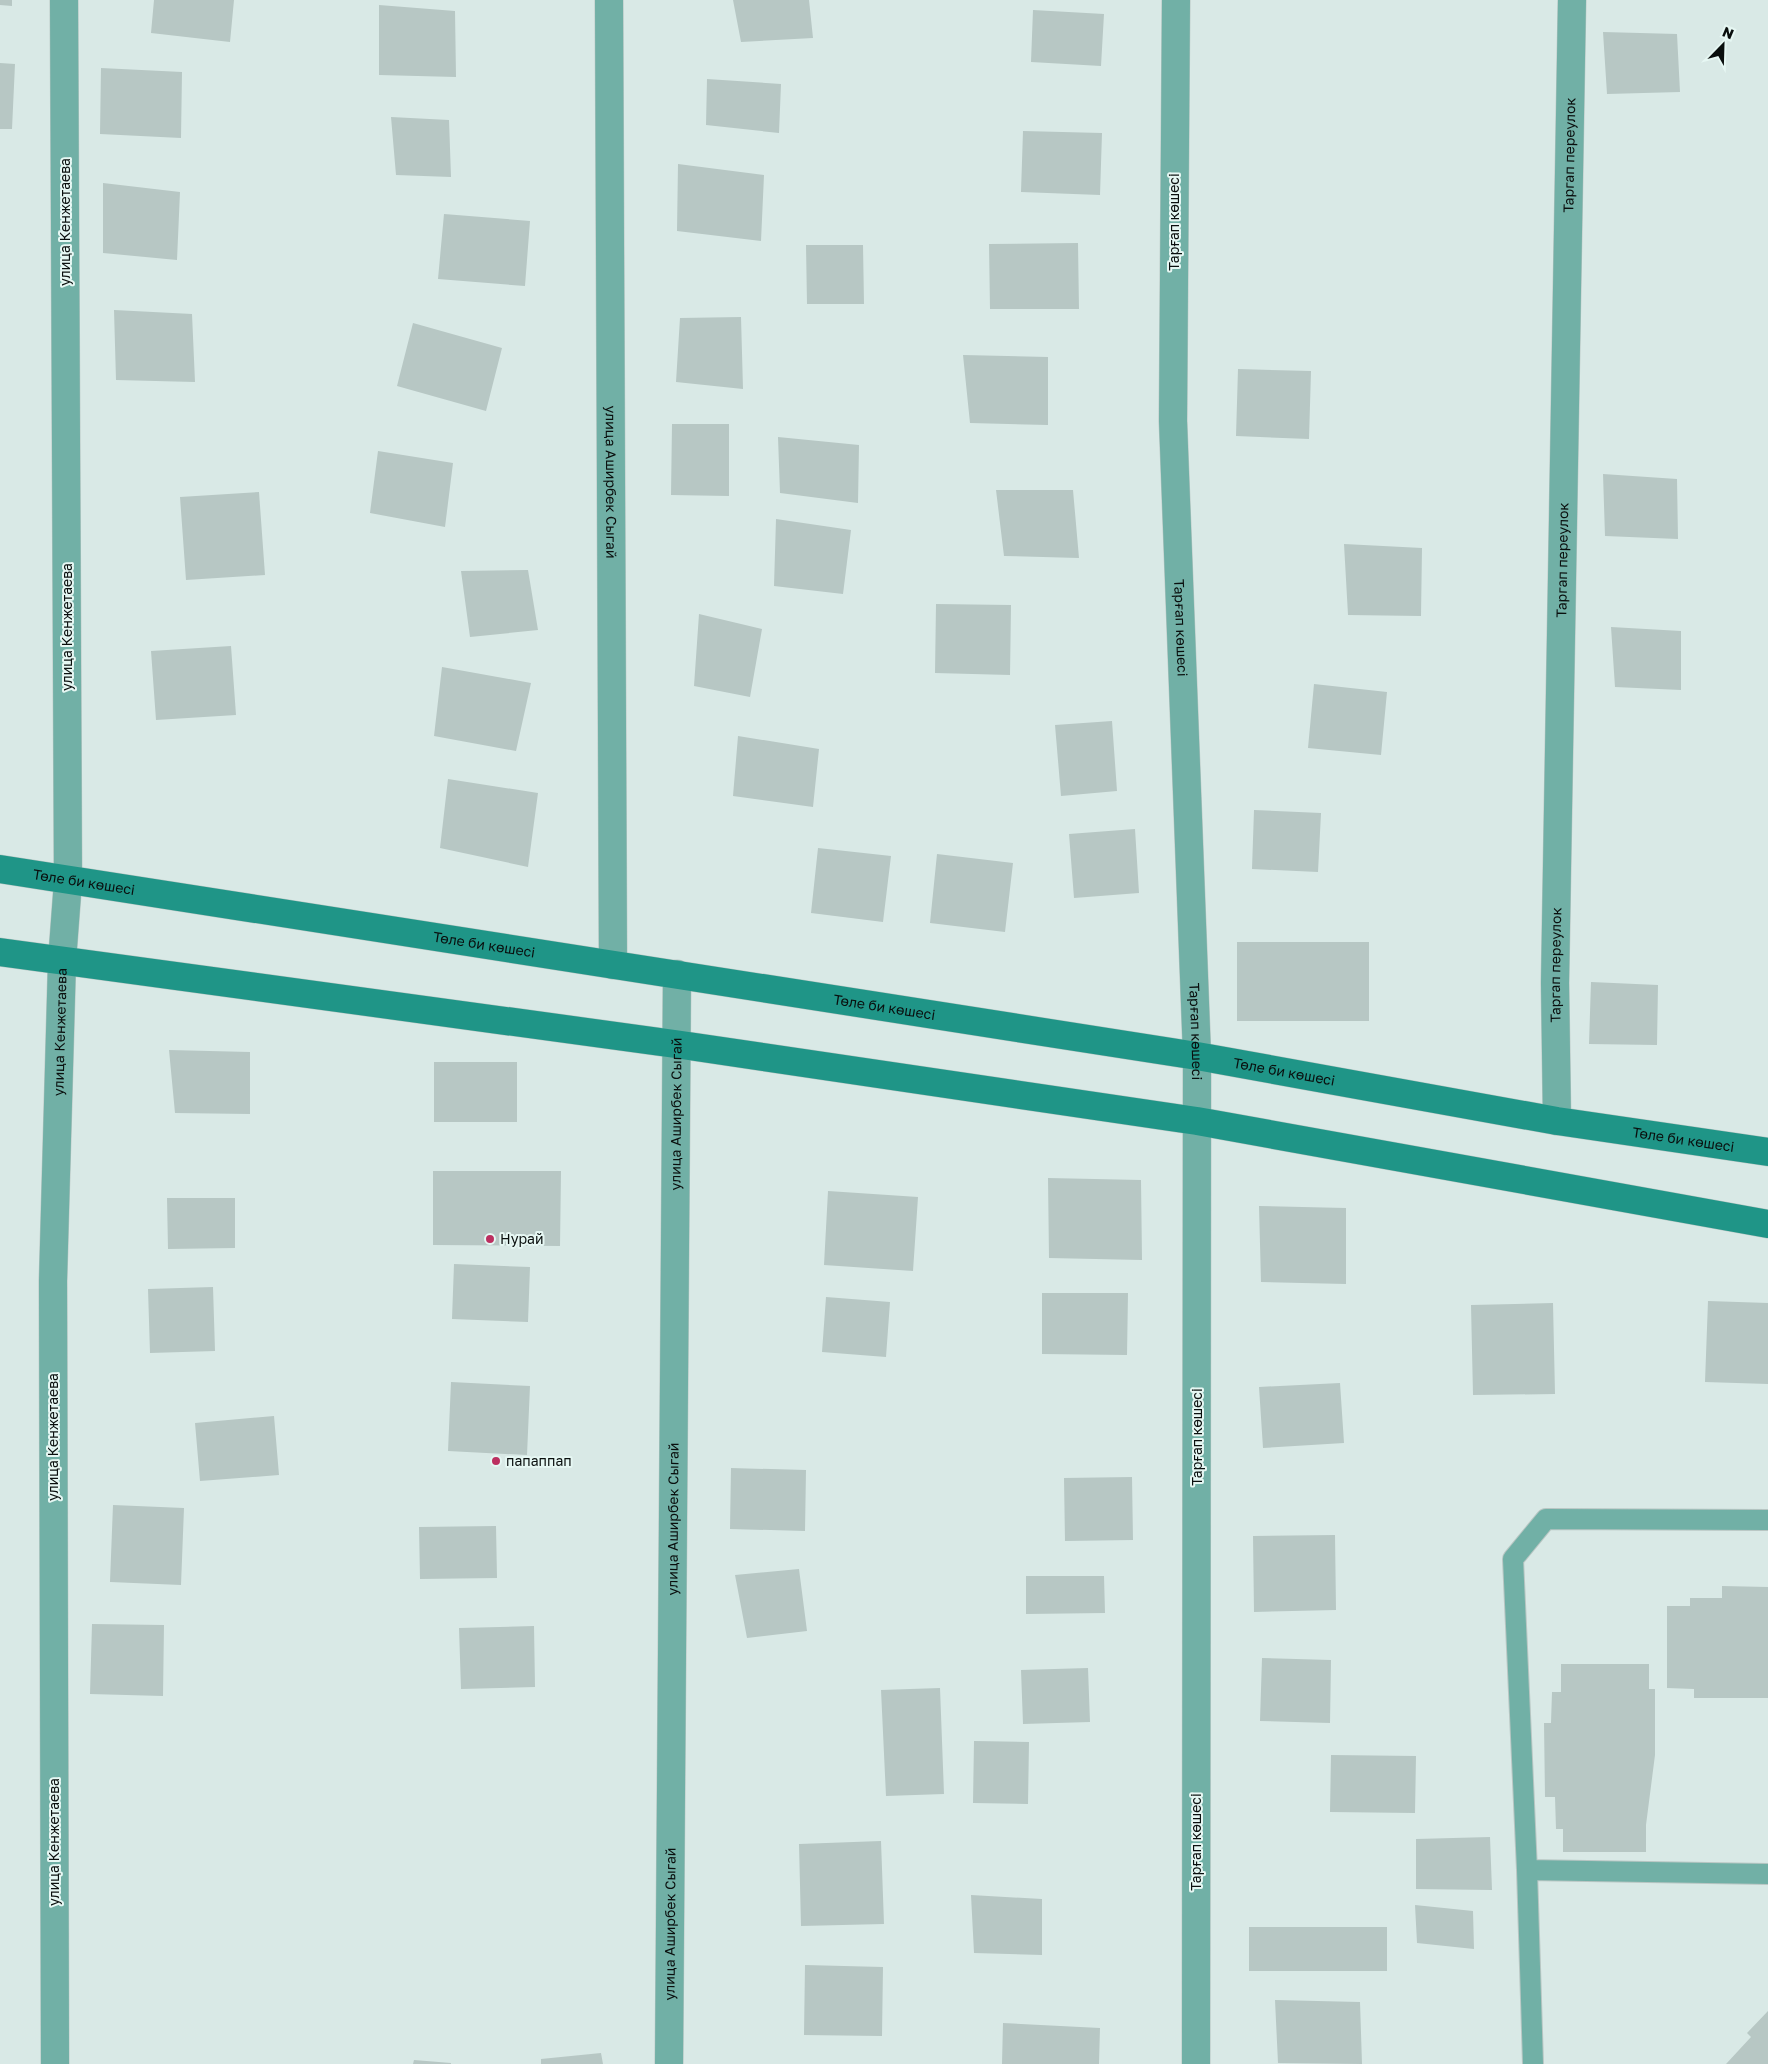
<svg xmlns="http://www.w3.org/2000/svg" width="1768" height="2064" viewBox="0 0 1768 2064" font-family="'Golos Text',sans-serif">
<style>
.building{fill:#b7c7c4}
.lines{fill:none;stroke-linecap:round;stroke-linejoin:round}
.service-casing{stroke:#b8c6c3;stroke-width:22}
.minor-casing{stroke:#b8c6c3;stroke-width:29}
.secondary-casing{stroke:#b8c6c3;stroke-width:29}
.service{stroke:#71b0a6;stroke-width:20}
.minor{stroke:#71b0a6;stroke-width:28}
.secondary{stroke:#1f9587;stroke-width:28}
.poi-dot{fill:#bc2f60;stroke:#e6f7f3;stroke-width:2}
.labels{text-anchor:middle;stroke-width:4;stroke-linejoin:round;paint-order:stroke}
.street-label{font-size:14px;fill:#0a0f0e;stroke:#e6f7f3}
.poi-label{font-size:14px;fill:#0a0f0e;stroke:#e6f7f3;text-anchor:start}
</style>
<rect width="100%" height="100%" fill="#d9e9e6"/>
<path class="building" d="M 0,0 L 12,0 L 12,6 L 0,5 Z
M 154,0 L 234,0 L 230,42 L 151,33 Z
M 733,0 L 809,0 L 813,38 L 741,42 Z
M 379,5 L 455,11 L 456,77 L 379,75 Z
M 1033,10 L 1104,14 L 1101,66 L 1031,62 Z
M 1603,32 L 1677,34 L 1680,92 L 1607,94 Z
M 0,63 L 15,64 L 12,129 L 0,129 Z
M 101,68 L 182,72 L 181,138 L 100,134 Z
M 707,79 L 781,84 L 779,133 L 706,125 Z
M 391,117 L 449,120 L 451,177 L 396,175 Z
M 1023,131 L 1102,133 L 1100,195 L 1021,192 Z
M 678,164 L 764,175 L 761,241 L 677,231 Z
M 103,183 L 180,192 L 177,260 L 103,253 Z
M 444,214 L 530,221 L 525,286 L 438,279 Z
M 1078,243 L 1079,309 L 990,309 L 989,244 Z
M 806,245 L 863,245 L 864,304 L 807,304 Z
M 114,310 L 192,314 L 195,382 L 116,380 Z
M 741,317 L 743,389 L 676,382 L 680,318 Z
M 413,323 L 502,348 L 486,411 L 397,386 Z
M 963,355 L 1048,357 L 1048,425 L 970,423 Z
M 1238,369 L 1311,371 L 1309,439 L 1236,436 Z
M 672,424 L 729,424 L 729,496 L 671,495 Z
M 778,437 L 859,445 L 858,503 L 780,493 Z
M 378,451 L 453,463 L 445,527 L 370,513 Z
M 1603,474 L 1677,479 L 1678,539 L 1605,536 Z
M 996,490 L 1073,490 L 1079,558 L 1004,556 Z
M 259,492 L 265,575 L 186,580 L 180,497 Z
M 776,519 L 851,530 L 843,594 L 774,586 Z
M 1344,544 L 1422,548 L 1421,616 L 1348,615 Z
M 528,570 L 538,630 L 470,637 L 461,571 Z
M 936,604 L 1011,605 L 1010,675 L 935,673 Z
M 699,614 L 762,629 L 750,697 L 694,686 Z
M 1611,627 L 1681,631 L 1681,690 L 1615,687 Z
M 231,646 L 236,715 L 156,720 L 151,651 Z
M 442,667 L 531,683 L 516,751 L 434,736 Z
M 1314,684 L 1387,692 L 1381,755 L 1308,748 Z
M 1112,721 L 1117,791 L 1061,796 L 1055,725 Z
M 738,736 L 819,749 L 813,807 L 733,796 Z
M 448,779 L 538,793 L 528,867 L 440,848 Z
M 1254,810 L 1321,813 L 1318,872 L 1252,869 Z
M 1135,829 L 1139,893 L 1074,898 L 1069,834 Z
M 818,848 L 891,856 L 883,922 L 811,913 Z
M 937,854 L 1013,863 L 1005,932 L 930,923 Z
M 1237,942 L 1369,942 L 1369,1021 L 1237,1021 Z
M 1591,982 L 1658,985 L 1657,1045 L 1589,1044 Z
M 169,1050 L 250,1052 L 250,1114 L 175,1113 Z
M 434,1062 L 517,1062 L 517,1122 L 434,1122 Z
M 433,1171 L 561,1171 L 560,1246 L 433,1245 Z
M 1048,1178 L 1141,1180 L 1142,1260 L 1049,1258 Z
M 828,1191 L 918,1197 L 913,1271 L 824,1265 Z
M 167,1198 L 235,1198 L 235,1248 L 168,1249 Z
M 1259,1206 L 1346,1208 L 1346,1284 L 1261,1282 Z
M 454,1264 L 530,1267 L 528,1322 L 452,1319 Z
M 213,1287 L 215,1351 L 150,1353 L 148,1289 Z
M 1042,1293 L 1128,1293 L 1127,1355 L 1042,1354 Z
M 826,1297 L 890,1302 L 886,1357 L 822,1352 Z
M 1708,1301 L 1768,1303 L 1768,1384 L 1705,1382 Z
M 1553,1303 L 1555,1394 L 1473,1395 L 1471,1305 Z
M 451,1382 L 530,1386 L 527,1455 L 448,1451 Z
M 1340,1383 L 1344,1443 L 1263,1448 L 1259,1387 Z
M 274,1416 L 279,1475 L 200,1481 L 195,1423 Z
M 731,1468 L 806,1470 L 805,1531 L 730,1529 Z
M 1132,1477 L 1133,1540 L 1065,1541 L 1064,1478 Z
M 113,1505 L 184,1508 L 181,1585 L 110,1582 Z
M 496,1526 L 497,1578 L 420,1579 L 419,1527 Z
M 1335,1535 L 1336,1610 L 1254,1612 L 1253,1536 Z
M 799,1569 L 807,1631 L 747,1638 L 735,1575 Z
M 1026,1576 L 1104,1576 L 1105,1613 L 1026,1614 Z
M 1722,1586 L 1768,1587 L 1768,1698 L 1694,1698 L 1694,1689 L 1667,1688 L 1667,1606 L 1690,1606 L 1690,1598 L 1722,1598 Z
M 92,1624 L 164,1625 L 163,1696 L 90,1694 Z
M 534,1626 L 535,1687 L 461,1689 L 459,1628 Z
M 1262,1658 L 1331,1660 L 1330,1723 L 1260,1721 Z
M 1561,1664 L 1649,1664 L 1649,1689 L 1655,1689 L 1655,1755 L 1646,1825 L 1646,1852 L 1563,1852 L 1563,1829 L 1556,1829 L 1555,1797 L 1545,1797 L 1544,1723 L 1551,1723 L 1552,1692 L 1561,1692 Z
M 1088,1668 L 1090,1722 L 1023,1724 L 1021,1670 Z
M 940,1688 L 944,1794 L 886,1796 L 881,1690 Z
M 974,1741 L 1029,1742 L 1028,1804 L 973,1803 Z
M 1331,1755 L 1416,1756 L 1415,1813 L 1330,1812 Z
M 1490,1837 L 1492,1890 L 1416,1889 L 1416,1839 Z
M 881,1841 L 884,1924 L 801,1926 L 799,1844 Z
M 971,1895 L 1042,1899 L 1042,1955 L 974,1953 Z
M 1415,1905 L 1473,1911 L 1474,1949 L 1417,1943 Z
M 1249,1927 L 1387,1927 L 1387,1971 L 1249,1971 Z
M 805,1965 L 883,1967 L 882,2036 L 804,2035 Z
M 1275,2000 L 1360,2002 L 1362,2064 L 1278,2063 Z
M 1768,2011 L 1768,2064 L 1726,2064 L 1751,2037 L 1747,2033 Z
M 1003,2023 L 1100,2028 L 1099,2064 L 1002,2064 Z
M 601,2053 L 603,2064 L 541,2064 L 541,2059 Z
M 414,2060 L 451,2063 L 451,2064 L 413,2064 Z"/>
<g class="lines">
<defs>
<path id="service" d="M 1527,1870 L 1768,1874
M 1533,2064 L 1527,1870 L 1513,1559 L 1546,1519 L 1768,1520"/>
<g id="minor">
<path id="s1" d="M 609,0 L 613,965"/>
<path id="s2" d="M 1176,0 L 1173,421 L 1197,1056 L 1196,2064"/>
<path id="s3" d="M 1557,1121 L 1555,983 L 1572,0"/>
<path id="s4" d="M 55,2064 L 53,1281 L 62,961 L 68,881 L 64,0"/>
<path id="s5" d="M 669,2064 L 677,974"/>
</g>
<g id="secondary">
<path id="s6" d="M 0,869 L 1197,1056 L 1557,1121 L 1768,1152"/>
<path d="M 0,952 L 675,1044 L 1197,1121 L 1768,1224"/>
</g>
</defs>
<use href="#service" class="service-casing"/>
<use href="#minor" class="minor-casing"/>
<use href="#secondary" class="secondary-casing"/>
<use href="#service" class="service"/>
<use href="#minor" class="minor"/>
<use href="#secondary" class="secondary"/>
</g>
<g class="poi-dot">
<circle cx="490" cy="1239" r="5"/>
<circle cx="496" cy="1461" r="5"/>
</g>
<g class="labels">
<g class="street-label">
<text dy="5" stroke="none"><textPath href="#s3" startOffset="966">Таргап переулок</textPath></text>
<text transform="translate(65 222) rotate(-90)" y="5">улица Кенжетаева</text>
<text transform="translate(1174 222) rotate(-90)" y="5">Тарғап көшесі</text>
<text dy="5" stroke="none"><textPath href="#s1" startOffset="482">улица Аширбек Сыгай</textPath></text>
<text dy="5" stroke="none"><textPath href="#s3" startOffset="561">Таргап переулок</textPath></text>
<text transform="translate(67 627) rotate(-90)" y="5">улица Кенжетаева</text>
<text dy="5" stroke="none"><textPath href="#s2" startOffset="628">Тарғап көшесі</textPath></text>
<text dy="5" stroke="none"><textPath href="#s6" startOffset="85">Төле би көшесі</textPath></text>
<text dy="5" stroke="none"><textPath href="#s6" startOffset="490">Төле би көшесі</textPath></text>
<text dy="5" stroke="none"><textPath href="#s3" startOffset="156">Таргап переулок</textPath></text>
<text dy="5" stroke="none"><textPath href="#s6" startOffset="895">Төле би көшесі</textPath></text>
<text dy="5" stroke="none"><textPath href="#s4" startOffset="1032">улица Кенжетаева</textPath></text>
<text dy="5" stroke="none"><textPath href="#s2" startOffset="1032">Тарғап көшесі</textPath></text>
<text dy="5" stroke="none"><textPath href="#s6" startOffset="1300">Төле би көшесі</textPath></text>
<text dy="5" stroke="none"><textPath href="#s5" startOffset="950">улица Аширбек Сыгай</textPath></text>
<text dy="5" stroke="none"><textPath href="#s6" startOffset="1705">Төле би көшесі</textPath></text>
<text transform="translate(53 1437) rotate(-90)" y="5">улица Кенжетаева</text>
<text transform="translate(1197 1437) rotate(-90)" y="5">Тарғап көшесі</text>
<text dy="5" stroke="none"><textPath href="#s5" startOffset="545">улица Аширбек Сыгай</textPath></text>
<text transform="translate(54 1842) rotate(-90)" y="5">улица Кенжетаева</text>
<text transform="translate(1196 1842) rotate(-90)" y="5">Тарғап көшесі</text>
<text dy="5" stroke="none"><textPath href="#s5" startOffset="140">улица Аширбек Сыгай</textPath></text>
</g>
<g class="poi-label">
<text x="500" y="1244">Нурай</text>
<text x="506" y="1466">папаппап</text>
</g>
</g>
<g transform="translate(1723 45) rotate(23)" stroke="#e6f7f3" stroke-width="4" paint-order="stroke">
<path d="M0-4L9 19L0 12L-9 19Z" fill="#0a0f0e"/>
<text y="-8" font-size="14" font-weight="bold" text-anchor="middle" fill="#0a0f0e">N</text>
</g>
</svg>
